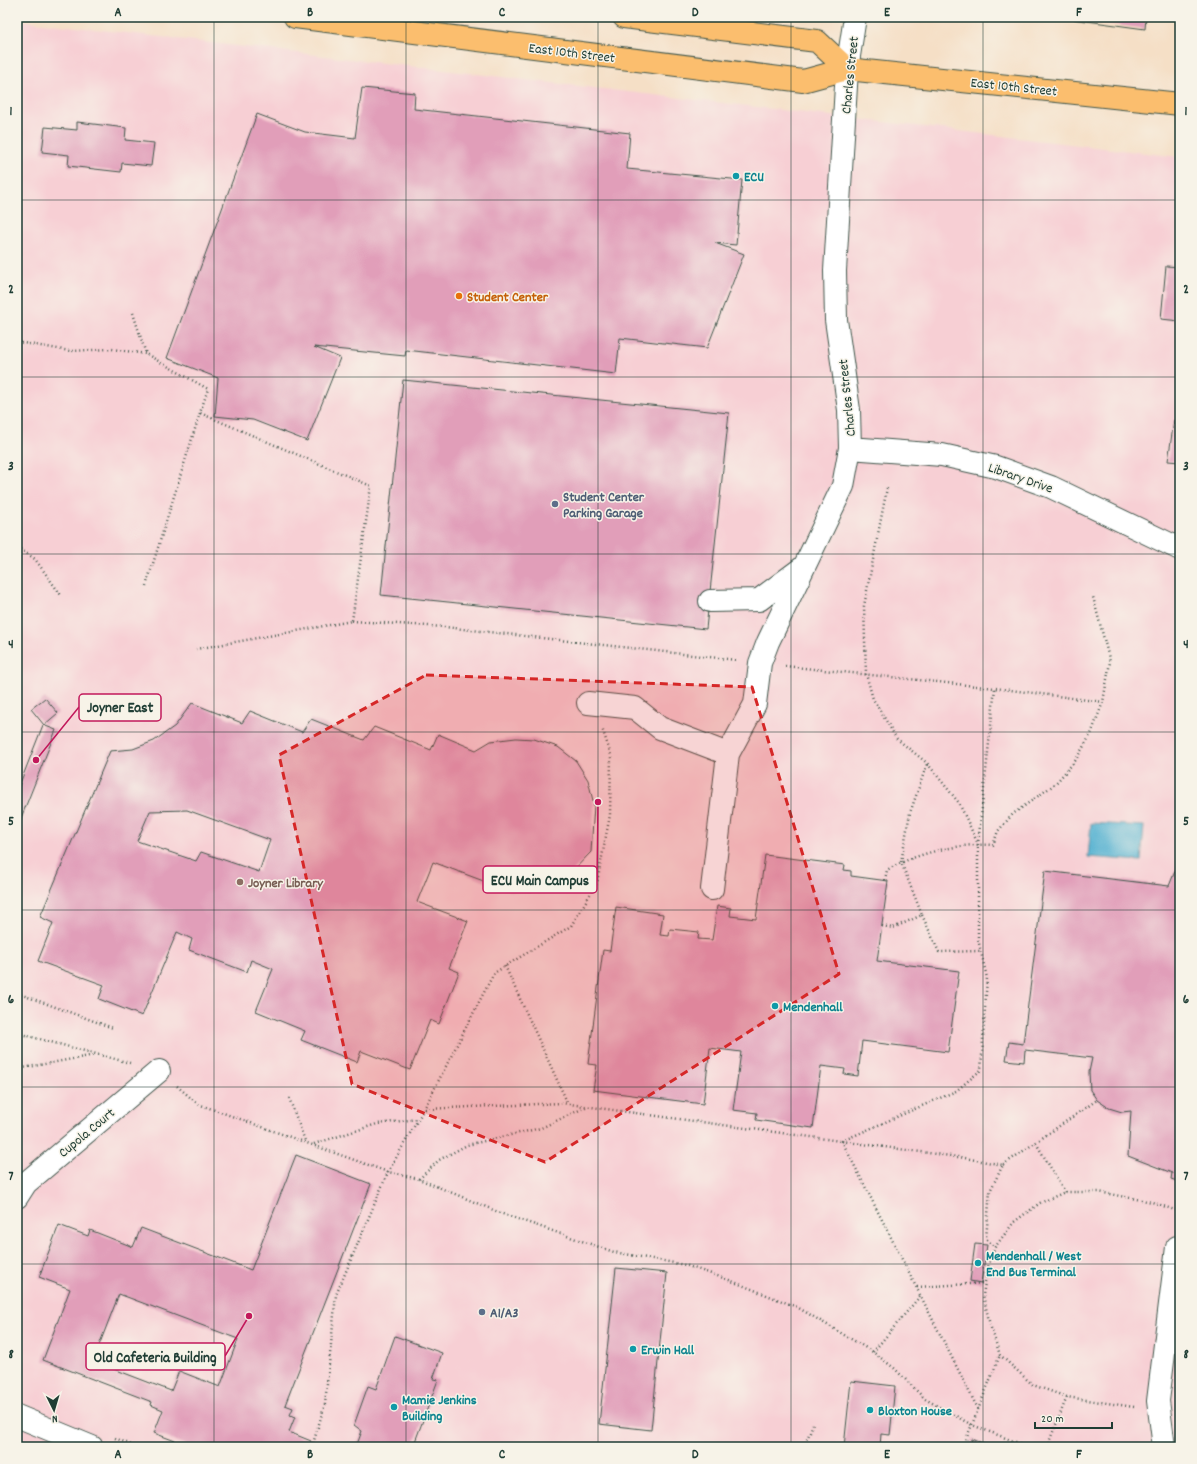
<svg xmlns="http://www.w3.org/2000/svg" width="1197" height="1464" viewBox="0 0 1197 1464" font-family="Dekko,sans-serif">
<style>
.built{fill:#f7cfd4}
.water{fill:#53b1d1;stroke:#397782}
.building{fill:#e19eb9;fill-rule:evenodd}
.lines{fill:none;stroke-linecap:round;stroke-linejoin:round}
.minor-casing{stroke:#3f554a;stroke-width:24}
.major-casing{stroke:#3f554a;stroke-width:24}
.path{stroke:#3f554a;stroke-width:2.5;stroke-dasharray:1 3;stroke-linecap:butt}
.minor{stroke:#fff;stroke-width:22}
.major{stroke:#fbbe6e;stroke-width:22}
.marked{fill:#d62828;fill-opacity:0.2;stroke:#d62828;stroke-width:3;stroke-dasharray:8 5;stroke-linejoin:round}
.grid{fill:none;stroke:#1f3d34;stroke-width:1;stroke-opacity:0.55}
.culture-dot{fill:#0f9aa8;stroke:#f7f3e8;stroke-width:1.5}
.food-dot{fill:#e8710a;stroke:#f7f3e8;stroke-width:1.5}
.service-dot{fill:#5c6f8a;stroke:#f7f3e8;stroke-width:1.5}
.education-dot{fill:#8d6e63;stroke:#f7f3e8;stroke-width:1.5}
.labels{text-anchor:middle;stroke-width:3;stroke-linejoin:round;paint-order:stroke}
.street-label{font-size:14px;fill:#1f3d34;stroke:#f7f3e8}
.culture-label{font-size:14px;font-weight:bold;fill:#0d838f;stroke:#f7f3e8;text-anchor:start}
.food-label{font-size:14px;font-weight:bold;fill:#c56008;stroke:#f7f3e8;text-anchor:start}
.service-label{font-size:14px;font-weight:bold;fill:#4e5e75;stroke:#f7f3e8;text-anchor:start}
.education-label{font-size:14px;font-weight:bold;fill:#785e54;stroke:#f7f3e8;text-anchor:start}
.leader{fill:none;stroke:#c2185b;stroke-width:1.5}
.callout-dot{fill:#c2185b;stroke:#f7f3e8;stroke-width:1.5}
.callout{fill:#f7f3e8;stroke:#c2185b;stroke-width:1.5}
.callout-label{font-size:15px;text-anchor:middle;font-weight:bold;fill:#1f3d34}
.neatline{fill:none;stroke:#1f3d34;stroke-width:1.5}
.grid-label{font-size:13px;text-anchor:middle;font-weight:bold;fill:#1f3d34}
</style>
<rect width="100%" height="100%" fill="#f7f3e8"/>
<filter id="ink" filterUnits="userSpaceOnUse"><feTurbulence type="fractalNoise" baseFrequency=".025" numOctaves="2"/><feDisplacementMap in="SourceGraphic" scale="8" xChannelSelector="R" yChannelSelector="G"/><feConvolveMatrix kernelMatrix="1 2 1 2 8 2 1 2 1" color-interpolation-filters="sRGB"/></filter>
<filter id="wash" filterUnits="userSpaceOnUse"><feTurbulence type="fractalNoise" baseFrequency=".012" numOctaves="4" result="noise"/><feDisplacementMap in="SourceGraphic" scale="16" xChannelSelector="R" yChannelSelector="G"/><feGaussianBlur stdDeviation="0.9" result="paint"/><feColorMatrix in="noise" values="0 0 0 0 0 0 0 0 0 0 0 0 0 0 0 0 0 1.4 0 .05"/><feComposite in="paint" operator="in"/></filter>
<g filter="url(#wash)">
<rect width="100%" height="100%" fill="#f5dfc6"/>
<path class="built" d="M 17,20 L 1180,157 L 1180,1447 L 17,1447 Z"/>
<path class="water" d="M 1091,823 L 1144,826 L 1141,861 L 1088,857 Z"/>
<g id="blocks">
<path class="building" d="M 1057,17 L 1146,17 L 1145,29 Z
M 362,88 L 415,93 L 414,109 L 630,133 L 627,169 L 742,180 L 736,245 L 715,243 L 744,254 L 707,348 L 620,338 L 616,374 L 406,350 L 405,356 L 314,347 L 340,358 L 307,441 L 253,420 L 215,416 L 218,378 L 167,358 L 257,114 L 305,132 L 355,138 Z
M 77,122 L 126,128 L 125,140 L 154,143 L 151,166 L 122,163 L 121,172 L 68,166 L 69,155 L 42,152 L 45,127 L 77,130 Z
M 1166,266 L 1180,267 L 1180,321 L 1161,319 Z
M 403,380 L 729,413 L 706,629 L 381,595 Z
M 1174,420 L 1180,421 L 1180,462 L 1168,461 Z
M 45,698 L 58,713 L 44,725 L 31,709 Z
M 192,703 L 242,723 L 250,711 L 302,732 L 311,719 L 364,740 L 374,727 L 431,750 L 438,734 L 476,750 L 491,741 L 516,738 L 534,739 L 558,747 L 576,761 L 588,780 L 594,805 L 591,852 L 567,877 L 531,892 L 510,891 L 433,862 L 417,902 L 468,921 L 449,968 L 459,972 L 439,1024 L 430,1020 L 410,1070 L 361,1051 L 357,1062 L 301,1040 L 305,1031 L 256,1011 L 273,969 L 251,960 L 247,972 L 189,950 L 192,939 L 177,932 L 142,1016 L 99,999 L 104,985 L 38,961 L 53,923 L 40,917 L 110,751 L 133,749 L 154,741 L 175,726 ZM 187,810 L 270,840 L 259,872 L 201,852 L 196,861 L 137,841 L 150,811 Z
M 43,725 L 56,730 L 17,828 L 17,791 Z
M 765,855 L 845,865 L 844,870 L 851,871 L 851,876 L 888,881 L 877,961 L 959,971 L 948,1052 L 862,1041 L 858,1076 L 844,1074 L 845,1069 L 821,1066 L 813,1128 L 756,1120 L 757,1113 L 733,1110 L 741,1052 L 710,1048 L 703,1104 L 593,1090 L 597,1065 L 588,1064 L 603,950 L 610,951 L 616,907 L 663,914 L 660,935 L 669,936 L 670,929 L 699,932 L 698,939 L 712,940 L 717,906 L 731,908 L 730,916 L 756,919 Z
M 1180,859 L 1180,1182 L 1171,1179 L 1172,1173 L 1128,1156 L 1131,1111 L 1122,1112 L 1109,1108 L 1097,1100 L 1090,1090 L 1089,1072 L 1092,1058 L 1025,1050 L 1024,1062 L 1006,1060 L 1009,1042 L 1023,1044 L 1045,871 L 1169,886 Z
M 296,1155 L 371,1184 L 285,1405 L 293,1408 L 290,1415 L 295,1417 L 289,1432 L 311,1441 L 308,1447 L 191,1447 L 154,1433 L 163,1410 L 151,1405 L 152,1402 L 43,1360 L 70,1289 L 39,1277 L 59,1225 L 88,1236 L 90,1230 L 133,1247 L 141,1228 L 251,1270 ZM 119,1294 L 238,1339 L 220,1387 L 179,1371 L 171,1391 L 93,1361 Z
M 975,1244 L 987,1245 L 981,1283 L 970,1281 Z
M 616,1268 L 667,1273 L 651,1430 L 599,1424 Z
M 395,1336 L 442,1353 L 433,1379 L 438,1380 L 413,1447 L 356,1447 L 362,1431 L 354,1425 L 368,1386 L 376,1389 Z
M 851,1381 L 895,1386 L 890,1435 L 881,1434 L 880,1447 L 844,1447 Z
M 972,1439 L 993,1447 L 969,1447 Z"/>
</g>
</g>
<g filter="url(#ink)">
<use href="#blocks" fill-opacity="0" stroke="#3f554a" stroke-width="1"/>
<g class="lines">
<defs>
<path id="minor" d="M 850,448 L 942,455 L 996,467 L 1051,487 L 1180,549
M 710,601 L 759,600 L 802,568
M 588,703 L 635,708 L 660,728 L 728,754
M 712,889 L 728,754 L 755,704 L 760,663 L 768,642 L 843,486 L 850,448 L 849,410 L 836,320 L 835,271 L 847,69 L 855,17
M 17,1197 L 26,1183 L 159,1071
M 17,1416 L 92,1447
M 1164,1447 L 1158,1401 L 1177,1247 L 1180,1247"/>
<path id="major" d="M 295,17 L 803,81 L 847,69 L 1180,104
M 624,17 L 817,41 L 847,69"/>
</defs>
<use href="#minor" class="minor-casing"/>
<use href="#major" class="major-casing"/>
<path class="path" d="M 133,313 L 146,354 L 208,389 L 200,413 L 371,486 L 352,621 L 196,649
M 17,342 L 70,351 L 112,349 L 146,354
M 887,488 L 864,606 L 866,674 L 873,699 L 897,739 L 927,763 L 959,803 L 978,844
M 17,547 L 35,559 L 61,595
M 146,586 L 200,413
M 352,621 L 445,627 L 736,660
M 785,666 L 995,688 L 1103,702
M 885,880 L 887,870 C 916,853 959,843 993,845 L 998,831 L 1013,814 L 1055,784 L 1075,761 L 1091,734 L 1103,702 L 1110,662 L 1093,597
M 922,915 L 939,952 L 980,951
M 882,926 L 893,928 L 922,915 L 901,862 L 910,813 L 927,764
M 505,966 L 568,1104
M 17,993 L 113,1028
M 17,1033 L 130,1063
M 17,1069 L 95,1055
M 177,1086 L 198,1104 L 388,1172 L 419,1179 L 503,1214 L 614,1252 L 685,1265 L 729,1280 L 797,1307 L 873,1352 L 894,1368 L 925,1399 L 972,1425 L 1029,1447
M 289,1098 L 305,1141
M 425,1109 L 562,1103 L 965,1158 L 1003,1165 L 990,1191 L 986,1239 L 995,1247
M 1036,1143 L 1065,1192
M 314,1144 L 377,1124 L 417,1119
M 1003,1165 L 1097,1100
M 419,1179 L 439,1160 L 467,1145 L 541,1128 L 586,1107
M 917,1287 L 985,1283
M 873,1352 L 921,1295
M 1134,1407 L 1067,1397 L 1033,1385 L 1000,1355 L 990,1325 L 983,1295 L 987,1270 L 995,1247 L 1014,1222 L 1040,1203 L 1065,1192 L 1099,1192 L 1152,1202 L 1180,1212
M 978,1409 L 842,1141 L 956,1091 L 981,1070 L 987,978 L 978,939 L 978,844 L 995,688
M 115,1438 L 136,1447
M 312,1447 L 325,1404 L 336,1295 L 388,1172 L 424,1109 L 494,973 L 571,926 L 597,883 L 610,815 L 611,755 L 602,728
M 804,1447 L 813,1424
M 963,1447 L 1000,1355
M 1047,1447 L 1067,1397"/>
<use href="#minor" class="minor"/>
<use href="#major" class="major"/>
</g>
</g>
<path class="marked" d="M 426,675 L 752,687 L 839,974 L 545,1162 L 352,1084 L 279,755 Z"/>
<path class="grid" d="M 214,17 L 214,1447M 406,17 L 406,1447M 598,17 L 598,1447M 791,17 L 791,1447M 983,17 L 983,1447M 17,200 L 1180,200M 17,377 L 1180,377M 17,554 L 1180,554M 17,732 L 1180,732M 17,910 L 1180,910M 17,1087 L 1180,1087M 17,1264 L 1180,1264"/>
<g class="culture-dot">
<circle cx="736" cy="176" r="4"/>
<circle cx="775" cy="1006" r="4"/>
<circle cx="978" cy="1263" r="4"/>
<circle cx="633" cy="1349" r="4"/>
<circle cx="394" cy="1407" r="4"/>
<circle cx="870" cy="1410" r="4"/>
</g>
<circle class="food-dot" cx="459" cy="296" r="4"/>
<g class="service-dot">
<circle cx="555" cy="504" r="4"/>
<circle cx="482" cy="1312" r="4"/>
</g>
<circle class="education-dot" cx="240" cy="882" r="4"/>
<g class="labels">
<g class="street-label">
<text transform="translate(572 52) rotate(7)" y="5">East 10th Street</text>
<text transform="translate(849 75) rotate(-84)" y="5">Charles Street</text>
<text transform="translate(1014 86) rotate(6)" y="5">East 10th Street</text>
<text transform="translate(846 398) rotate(-96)" y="5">Charles Street</text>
<text transform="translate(1021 477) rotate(19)" y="5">Library Drive</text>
<text transform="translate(86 1132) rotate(-40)" y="5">Cupola Court</text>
</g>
<g class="culture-label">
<text x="744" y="181">ECU</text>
<text x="783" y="1011">Mendenhall</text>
<text x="986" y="1260">Mendenhall / West<tspan x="986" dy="16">End Bus Terminal</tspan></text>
<text x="641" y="1354">Erwin Hall</text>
<text x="402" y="1404">Mamie Jenkins<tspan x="402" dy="16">Building</tspan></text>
<text x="878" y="1415">Bloxton House</text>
</g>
<g class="food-label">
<text x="467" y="301">Student Center</text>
</g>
<g class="service-label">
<text x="563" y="501">Student Center<tspan x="563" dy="16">Parking Garage</tspan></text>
<text x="490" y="1317">A1/A3</text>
</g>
<g class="education-label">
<text x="248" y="887">Joyner Library</text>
</g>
</g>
<path class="leader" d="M36 760L79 707M598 802L597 880M249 1316L225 1356"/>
<g class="callout-dot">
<circle cx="36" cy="760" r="4"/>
<circle cx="598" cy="802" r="4"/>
<circle cx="249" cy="1316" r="4"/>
</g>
<g class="callout">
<rect x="79" y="694" width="82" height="27" rx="4"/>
<rect x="483" y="866" width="114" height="27" rx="4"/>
<rect x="86" y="1343" width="139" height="27" rx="4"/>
</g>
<g class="callout-label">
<text x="120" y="712">Joyner East</text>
<text x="540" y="885">ECU Main Campus</text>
<text x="155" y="1362">Old Cafeteria Building</text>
</g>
<rect width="1197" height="1464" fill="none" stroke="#f7f3e8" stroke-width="44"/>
<g transform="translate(54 1410) rotate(175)" stroke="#f7f3e8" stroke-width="3" paint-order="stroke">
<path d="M0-3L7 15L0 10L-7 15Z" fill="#1f3d34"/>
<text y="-6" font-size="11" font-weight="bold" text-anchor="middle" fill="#1f3d34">N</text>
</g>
<path d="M1035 1422v6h77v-6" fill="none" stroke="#1f3d34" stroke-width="2"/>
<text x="1041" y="1422" font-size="12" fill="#1f3d34" stroke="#f7f3e8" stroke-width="3" paint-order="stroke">20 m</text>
<rect x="22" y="22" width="1153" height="1420" class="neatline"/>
<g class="grid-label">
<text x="118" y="16">A</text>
<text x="310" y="16">B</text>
<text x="502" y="16">C</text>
<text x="695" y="16">D</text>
<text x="887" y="16">E</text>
<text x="1079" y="16">F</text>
<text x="11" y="115">1</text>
<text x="1186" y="115">1</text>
<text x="11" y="293">2</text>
<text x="1186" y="293">2</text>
<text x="11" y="470">3</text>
<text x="1186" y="470">3</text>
<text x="11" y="648">4</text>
<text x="1186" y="648">4</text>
<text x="11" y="825">5</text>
<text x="1186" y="825">5</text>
<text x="11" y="1003">6</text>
<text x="1186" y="1003">6</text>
<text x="11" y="1180">7</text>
<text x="1186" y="1180">7</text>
<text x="11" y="1358">8</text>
<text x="1186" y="1358">8</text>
<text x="118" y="1458">A</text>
<text x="310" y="1458">B</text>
<text x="502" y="1458">C</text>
<text x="695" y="1458">D</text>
<text x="887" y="1458">E</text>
<text x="1079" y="1458">F</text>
</g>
</svg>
